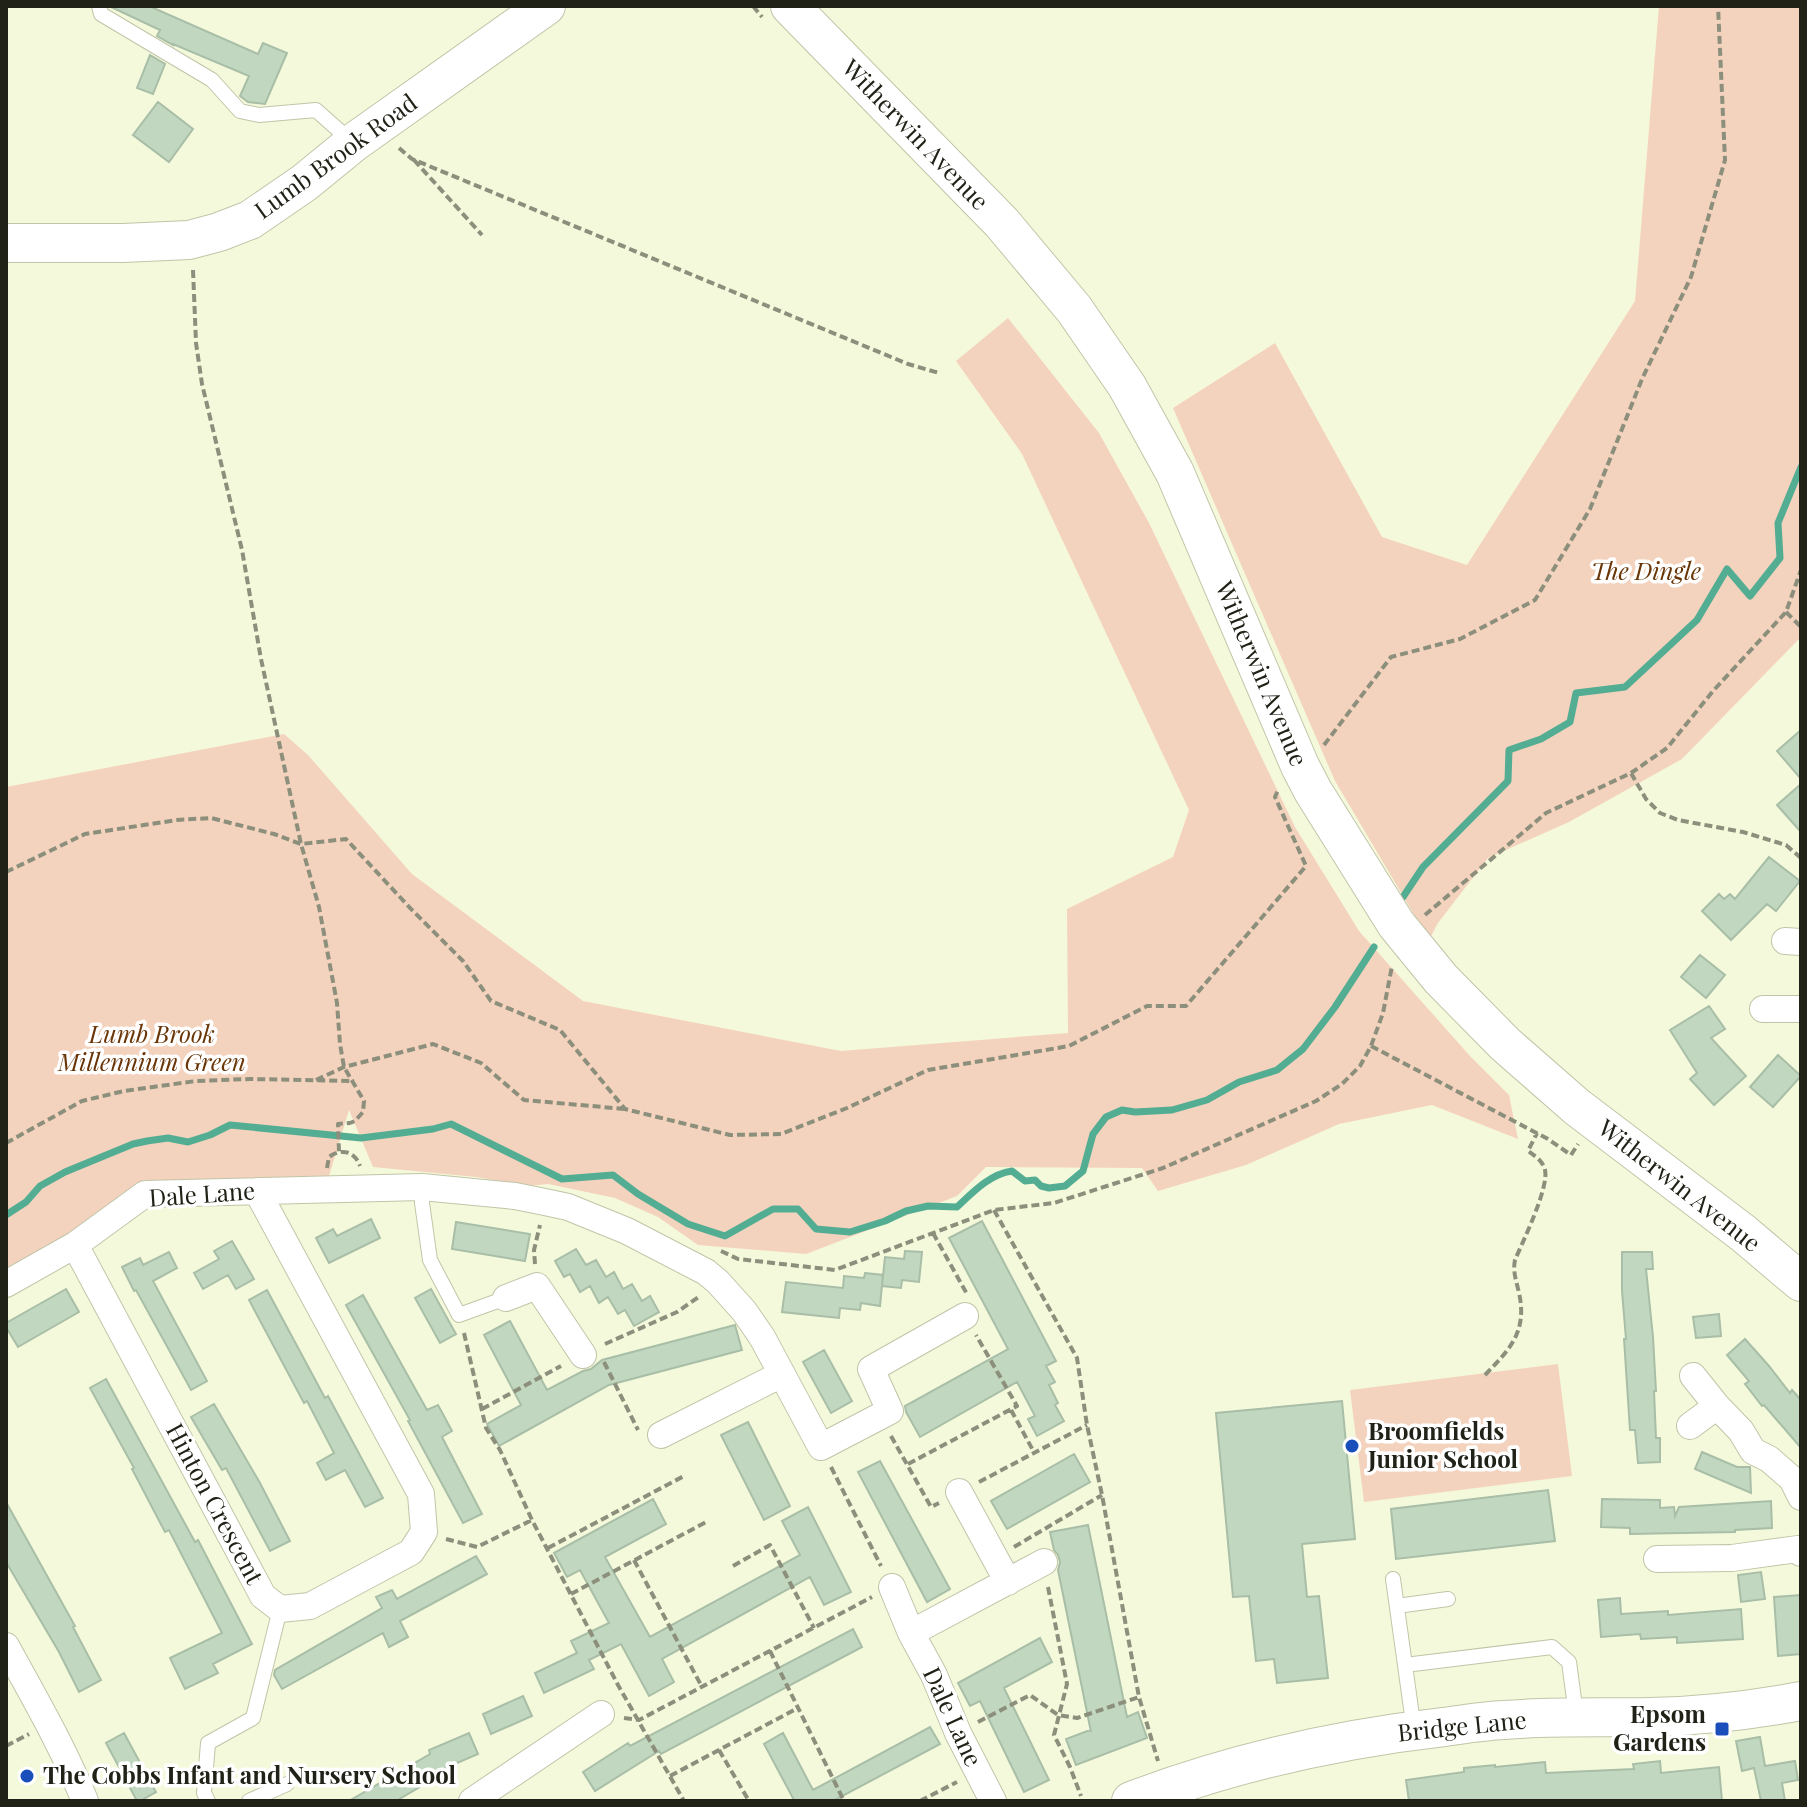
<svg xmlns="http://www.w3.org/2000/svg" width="1807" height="1807" viewBox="0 0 1807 1807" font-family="'Playfair Display',serif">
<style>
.green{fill:#f4d3be}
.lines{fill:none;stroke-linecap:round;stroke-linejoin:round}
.stream{stroke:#53ad92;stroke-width:7}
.building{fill:#c1d7bf;stroke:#a8bea7;stroke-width:2}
.lane-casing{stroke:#c1c5a8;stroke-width:16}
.street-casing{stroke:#c1c5a8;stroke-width:28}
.secondary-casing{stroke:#c1c5a8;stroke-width:40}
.path{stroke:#8c8f7b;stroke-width:4;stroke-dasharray:8 4;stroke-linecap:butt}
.lane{stroke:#fff;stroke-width:14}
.street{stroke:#fff;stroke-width:26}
.secondary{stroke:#fff;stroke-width:38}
.poi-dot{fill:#1a4ebb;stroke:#fff;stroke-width:3}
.labels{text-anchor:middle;stroke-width:7;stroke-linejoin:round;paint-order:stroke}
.street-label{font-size:24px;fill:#202217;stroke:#fff}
.park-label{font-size:24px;font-style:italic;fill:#693506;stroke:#fff}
.poi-label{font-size:24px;font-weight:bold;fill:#202217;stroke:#fff;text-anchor:start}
</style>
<rect width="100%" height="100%" fill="#f5f9db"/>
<path class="green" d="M 1659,6 L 1801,6 L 1801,637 L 1682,759 L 1569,822 L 1488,858 L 1438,923 L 1429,940 L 1335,781 L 1173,408 L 1275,343 L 1382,537 L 1467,565 L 1635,301 Z
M 1008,318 L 1099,433 L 1149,523 L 1295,827 L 1359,931 L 1470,1056 L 1509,1095 L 1518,1139 L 1432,1105 L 1339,1124 L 1246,1165 L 1158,1191 L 1142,1168 L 986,1167 L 957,1196 L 806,1254 L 698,1245 L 658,1217 L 615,1198 L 548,1184 L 528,1186 L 476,1177 L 373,1167 L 349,1110 L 325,1189 L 145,1194 L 6,1273 L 6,787 L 284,734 L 308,755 L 412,874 L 583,1001 L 841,1051 L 1068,1033 L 1067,909 L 1173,857 L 1189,810 L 1022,454 L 956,361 Z
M 1558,1364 L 1572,1476 L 1364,1502 L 1350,1390 Z"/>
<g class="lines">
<path class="stream" d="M 1403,897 L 1423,867 L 1508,781 L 1509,750 L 1541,739 L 1570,722 L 1576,693 L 1625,687 L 1697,620 L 1727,569 L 1750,596 L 1780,558 L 1778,523 L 1801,467
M 6,1215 L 26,1202 L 40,1186 L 65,1172 L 133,1144 L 147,1141 L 168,1138 L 188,1142 L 210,1135 L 230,1125 L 361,1138 L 433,1129 L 451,1124 L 562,1179 L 613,1175 L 638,1194 L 688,1224 L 725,1236 L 773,1209 L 798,1209 L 816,1229 L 850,1232 L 885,1221 L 906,1211 L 928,1206 L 957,1207 C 973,1192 990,1174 1012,1171 L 1025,1181 L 1035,1180 L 1041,1186 L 1049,1188 L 1065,1186 L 1083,1171 L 1093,1134 L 1106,1117 L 1122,1110 L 1135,1112 L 1172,1110 L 1207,1100 L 1239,1082 L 1277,1070 L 1303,1049 L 1335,1007 L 1374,947"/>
</g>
<path class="building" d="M 109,6 L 149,6 L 258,54 L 263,43 L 287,53 L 265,104 L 248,102 L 240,96 L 249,76 L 173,44 L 173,45 L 157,36 L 160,30 Z
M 150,55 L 165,64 L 153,94 L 137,88 Z
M 158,102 L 193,129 L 169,162 L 133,135 Z
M 1801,730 L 1801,779 L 1777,751 Z
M 1801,784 L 1801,832 L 1777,805 Z
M 1769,857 L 1800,881 L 1776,911 L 1767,904 L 1731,940 L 1702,911 L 1719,894 L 1724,899 L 1730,894 L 1735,899 Z
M 1700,955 L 1725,975 L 1706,998 L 1681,977 Z
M 1709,1006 L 1725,1029 L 1711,1038 L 1746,1076 L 1714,1105 L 1690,1079 L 1697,1073 L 1670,1030 Z
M 1778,1055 L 1801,1076 L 1773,1107 L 1750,1087 Z
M 371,1219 L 380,1238 L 329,1263 L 316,1238 L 333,1229 L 337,1236 Z
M 982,1221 L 1056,1361 L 1046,1366 L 1055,1382 L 1049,1385 L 1058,1403 L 1055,1405 L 1064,1421 L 1037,1436 L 1028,1419 L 1035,1416 L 1017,1382 L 920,1437 L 906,1412 L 905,1406 L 1008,1349 L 949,1238 Z
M 456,1222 L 530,1234 L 525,1261 L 452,1249 Z
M 232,1241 L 254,1279 L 236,1289 L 228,1275 L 203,1289 L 194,1273 L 219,1259 L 214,1251 Z
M 576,1249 L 586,1265 L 596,1260 L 606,1277 L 614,1272 L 623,1289 L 632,1284 L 642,1301 L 650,1296 L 659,1312 L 634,1326 L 625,1310 L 618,1314 L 608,1297 L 599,1303 L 590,1286 L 580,1292 L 570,1274 L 564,1277 L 555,1261 Z
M 905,1251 L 922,1252 L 919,1282 L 902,1280 L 901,1288 L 882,1286 L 885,1257 L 904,1259 Z
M 169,1252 L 177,1268 L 153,1281 L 207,1381 L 191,1390 L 136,1290 L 134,1291 L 122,1267 L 140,1258 L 143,1265 Z
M 1622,1252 L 1652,1252 L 1653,1269 L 1646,1269 L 1653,1337 L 1656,1391 L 1654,1391 L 1656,1438 L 1660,1438 L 1660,1462 L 1638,1463 L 1635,1430 L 1630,1430 L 1624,1339 L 1626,1339 L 1622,1291 Z
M 865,1273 L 883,1275 L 880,1306 L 861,1303 L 860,1310 L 840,1308 L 839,1318 L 782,1312 L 786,1282 L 843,1288 L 844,1276 L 864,1278 Z
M 66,1289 L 79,1312 L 18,1347 L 6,1327 L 6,1323 Z
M 431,1289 L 456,1334 L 440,1343 L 415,1298 Z
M 267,1290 L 325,1398 L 328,1396 L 383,1498 L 365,1507 L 345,1470 L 326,1480 L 317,1463 L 334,1453 L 307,1401 L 304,1403 L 249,1300 Z
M 363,1295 L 427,1410 L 438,1405 L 452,1431 L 442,1437 L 482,1514 L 463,1523 L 408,1421 L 410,1420 L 346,1305 Z
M 1719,1314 L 1721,1336 L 1696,1338 L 1693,1317 Z
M 510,1321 L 547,1390 L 583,1371 L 591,1369 L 602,1360 L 735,1325 L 742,1350 L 609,1385 L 499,1446 L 487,1424 L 521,1405 L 484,1335 Z
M 1745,1339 L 1769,1366 L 1790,1393 L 1792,1390 L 1801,1400 L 1801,1448 L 1764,1405 L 1762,1406 L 1745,1384 L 1749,1381 L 1727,1355 Z
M 824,1350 L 852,1401 L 831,1413 L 803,1362 Z
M 106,1379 L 195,1542 L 198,1540 L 252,1644 L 213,1664 L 218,1673 L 185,1689 L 170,1658 L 222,1633 L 169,1530 L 165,1532 L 132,1469 L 134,1468 L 90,1388 Z
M 1342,1401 L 1355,1539 L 1302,1544 L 1307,1597 L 1319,1596 L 1328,1678 L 1277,1683 L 1274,1659 L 1256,1661 L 1249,1596 L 1233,1597 L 1216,1413 Z
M 214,1404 L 260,1483 L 290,1541 L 270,1551 L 226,1468 L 222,1470 L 191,1417 Z
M 748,1422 L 790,1506 L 764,1520 L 721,1435 Z
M 1702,1452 L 1737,1467 L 1750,1467 L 1751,1493 L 1695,1469 Z
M 1074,1454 L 1090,1482 L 1007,1529 L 991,1501 Z
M 880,1461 L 950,1589 L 927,1602 L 858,1472 Z
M 1548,1490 L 1555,1541 L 1396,1559 L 1391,1509 Z
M 653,1499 L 666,1524 L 605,1557 L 650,1637 L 800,1555 L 782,1521 L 808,1507 L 851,1592 L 824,1605 L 810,1577 L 662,1659 L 674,1682 L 649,1696 L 621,1644 L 589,1660 L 594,1669 L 544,1693 L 535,1673 L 577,1653 L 571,1641 L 609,1623 L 580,1570 L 567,1577 L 554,1553 Z
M 1602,1499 L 1660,1500 L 1660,1508 L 1674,1507 L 1675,1516 L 1679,1507 L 1771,1501 L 1772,1528 L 1735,1530 L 1735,1532 L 1630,1534 L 1630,1528 L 1601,1527 Z
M 6,1502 L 75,1626 L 73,1627 L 101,1680 L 79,1692 L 59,1652 L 6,1562 Z
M 1088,1525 L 1127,1717 L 1138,1712 L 1147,1738 L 1076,1765 L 1066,1739 L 1090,1730 L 1091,1732 L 1058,1570 L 1060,1562 L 1058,1555 L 1054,1550 L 1050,1532 Z
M 476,1556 L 487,1574 L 400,1621 L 408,1637 L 389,1647 L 383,1633 L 282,1689 L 274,1675 L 275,1670 L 382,1608 L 376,1597 L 392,1590 L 397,1599 Z
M 1761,1572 L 1765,1599 L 1741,1602 L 1738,1575 Z
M 1800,1595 L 1801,1654 L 1778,1656 L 1774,1597 Z
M 1620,1598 L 1621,1614 L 1668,1611 L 1668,1615 L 1741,1609 L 1743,1639 L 1677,1643 L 1677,1637 L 1641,1639 L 1640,1634 L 1601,1637 L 1598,1600 Z
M 853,1629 L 862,1647 L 661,1754 L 659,1751 L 595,1791 L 583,1772 L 628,1743 L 630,1746 Z
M 1040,1638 L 1052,1662 L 1004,1688 L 1049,1780 L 1024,1792 L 980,1701 L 970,1706 L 958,1683 Z
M 523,1696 L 532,1716 L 491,1734 L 483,1714 Z
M 930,1727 L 940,1744 L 833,1801 L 793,1801 L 794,1800 L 764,1744 L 783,1733 L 813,1790 Z
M 124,1733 L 156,1792 L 140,1801 L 137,1801 L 106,1743 Z
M 469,1733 L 478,1754 L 420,1779 L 423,1785 L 396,1801 L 349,1801 L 430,1754 L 429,1750 Z
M 1760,1737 L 1765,1766 L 1795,1761 L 1798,1780 L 1782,1783 L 1785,1801 L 1761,1801 L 1754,1768 L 1742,1771 L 1736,1741 Z
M 1660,1761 L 1661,1773 L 1719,1767 L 1722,1801 L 1409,1801 L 1406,1780 L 1464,1772 L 1464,1768 L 1495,1765 L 1495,1767 L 1545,1762 L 1546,1773 L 1634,1769 L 1633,1764 Z"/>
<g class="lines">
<defs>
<path id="lane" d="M 99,6 L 101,14 L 212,80 L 240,111 L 259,115 L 316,110 L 353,143
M 422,1187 L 422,1203 L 430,1260 L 459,1315 L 506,1298
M 1393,1579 L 1414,1730
M 1397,1606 L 1448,1599
M 1405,1665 L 1552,1647 L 1569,1662 L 1576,1714
M 208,1801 L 204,1793 L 208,1743 L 253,1718 L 280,1609
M 249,1801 L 287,1784"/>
<path id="street" d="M 1785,941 L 1801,942
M 1763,1009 L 1801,1009
M 75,1245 L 263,1596 L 280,1609 L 310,1606 L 411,1552 L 424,1532 L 421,1494 L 257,1191
M 6,1284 L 75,1245 L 145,1194 L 422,1187 L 515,1196 L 545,1202 L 568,1207 L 627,1231 L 706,1272 L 718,1282 L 744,1311 L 762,1337 L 821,1447 L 890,1411 L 871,1369 L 965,1316
M 506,1298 L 537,1286 L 583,1355
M 1693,1376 L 1717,1406 L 1741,1431 L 1753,1451 L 1769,1459 L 1792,1479 L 1801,1497
M 1690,1426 L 1717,1406
M 661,1435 L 782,1374
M 959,1492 L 1008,1582
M 1657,1559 L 1732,1558 L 1798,1549 L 1801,1553
M 892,1587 L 911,1633 L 934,1675 L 958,1733 L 993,1801
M 911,1633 L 1044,1562
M 6,1646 C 34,1697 63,1747 85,1801
M 472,1801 L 601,1714"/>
<path id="secondary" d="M 790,6 L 1002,223 L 1074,309 L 1127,386 L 1175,473 L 1300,766 L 1313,791 L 1396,924 L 1441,979 L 1505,1044 L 1577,1107 L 1743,1233 L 1801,1282
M 6,243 L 123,243 L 189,240 L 219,232 L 250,220 L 304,183 L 353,143 L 546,6
M 1131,1801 C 1232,1763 1337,1739 1444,1727 C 1464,1724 1484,1721 1504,1720 C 1552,1716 1601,1718 1650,1717 C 1700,1716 1752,1710 1801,1701"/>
</defs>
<use href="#lane" class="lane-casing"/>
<use href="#street" class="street-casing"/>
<use href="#secondary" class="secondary-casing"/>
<path class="path" d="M 753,6 L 762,17
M 399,148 L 412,159 L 908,364 L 939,373
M 414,160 L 482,235
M 193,270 L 196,343 L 202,384 L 242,550 L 261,659 L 301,844 L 319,907 L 337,1003 L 340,1044 L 344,1067 L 364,1101 L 363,1112 L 355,1121 L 350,1123 L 338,1124 L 339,1152
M 1786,612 L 1801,627
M 1324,745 L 1391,657 L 1460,639 L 1535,600 L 1590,509 L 1642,379 L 1691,277 L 1725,160 L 1718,6
M 1631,773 L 1646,799 L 1660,813 L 1678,820 L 1743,832 L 1786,845 L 1801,858
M 6,872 L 85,834 L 177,820 L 211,818 L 274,834 L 301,844 L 346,839 L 412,910 L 463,961 L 491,1001 L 560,1030 L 625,1109 L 730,1135 L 781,1134 L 847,1108 L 928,1070 L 1069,1046 L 1147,1006 L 1186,1006 L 1306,866 L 1275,797 L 1278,790
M 1425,915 L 1546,813 L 1631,773 L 1667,748 L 1713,691 L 1786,612 L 1801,570
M 1371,1046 L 1548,1139 L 1571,1155 L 1578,1144
M 316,1080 L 344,1067 L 433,1044 L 481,1063 L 524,1100 L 625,1109
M 6,1143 L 82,1101 L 124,1091 L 196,1081 L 250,1079 L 354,1081
M 327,1168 L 329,1157 C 341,1148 355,1151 360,1166
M 994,1210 L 1077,1358 L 1087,1425 L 1102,1495 L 1139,1697 L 1158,1761
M 933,1233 L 967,1294
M 721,1251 L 738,1259 L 835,1270 L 994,1210 L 1054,1203 L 1163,1168 L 1316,1101 L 1342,1084 L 1360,1066 L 1371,1046 L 1383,1013 L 1392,966
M 535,1264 L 534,1250 L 540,1225
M 464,1333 L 486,1428 L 500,1450 L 532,1520 L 618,1685 L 684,1801
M 605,1344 L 677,1312 L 700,1296
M 604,1362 L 638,1430
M 1485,1375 C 1508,1351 1526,1334 1520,1298 C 1518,1285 1512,1273 1515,1260 C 1523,1241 1549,1188 1545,1170 C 1543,1161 1535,1156 1528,1151 L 1537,1133
M 482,1409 L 561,1366
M 1011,1410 L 1035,1454
M 891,1436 L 931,1507 L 939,1503
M 908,1464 L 1017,1406 L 976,1335
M 831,1467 L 881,1566
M 979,1482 L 1087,1425
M 446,1539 L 477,1547 L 532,1520
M 1014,1547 L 1102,1495
M 548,1548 L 684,1476
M 634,1560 L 702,1687
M 733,1566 L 770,1545 L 814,1628
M 1048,1587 L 1067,1684 L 1054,1735 L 1070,1767 L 1081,1796
M 571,1594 L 708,1521
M 770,1651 L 844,1801
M 624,1718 L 639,1720 L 872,1597
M 978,1722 L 1030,1695 L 1058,1715 L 1077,1718 L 1139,1697
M 6,1746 L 29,1734
M 719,1750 L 749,1801
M 670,1776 L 798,1708
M 920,1801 L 957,1782"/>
<use href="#lane" class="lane"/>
<use href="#street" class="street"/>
<use href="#secondary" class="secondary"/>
</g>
<g class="poi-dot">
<circle cx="1352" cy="1446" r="8"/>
<rect x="1714" y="1721" width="16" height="16" rx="4"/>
<circle cx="27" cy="1776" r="8"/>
</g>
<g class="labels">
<g class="street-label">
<text transform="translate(915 135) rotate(46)" y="8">Witherwin Avenue</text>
<text transform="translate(336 157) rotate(-36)" y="8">Lumb Brook Road</text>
<text transform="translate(1261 674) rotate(67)" y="8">Witherwin Avenue</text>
<text transform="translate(1679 1186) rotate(38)" y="8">Witherwin Avenue</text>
<text transform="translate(202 1195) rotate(-4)" y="8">Dale Lane</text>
<text transform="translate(214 1504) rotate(62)" y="8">Hinton Crescent</text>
<text transform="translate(952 1717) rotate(65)" y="8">Dale Lane</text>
<text transform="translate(1462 1727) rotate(-6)" y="8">Bridge Lane</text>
</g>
<g class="park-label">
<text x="1646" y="580">The Dingle</text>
<text x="152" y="1043">Lumb Brook<tspan x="152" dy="28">Millennium Green</tspan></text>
</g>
<g class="poi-label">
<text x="1368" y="1440">Broomfields<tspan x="1368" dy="28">Junior School</tspan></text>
<text x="1706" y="1723" text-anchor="end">Epsom<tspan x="1706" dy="28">Gardens</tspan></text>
<text x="43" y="1784">The Cobbs Infant and Nursery School</text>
</g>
</g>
<rect width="1807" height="1807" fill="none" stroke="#202217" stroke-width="16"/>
</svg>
